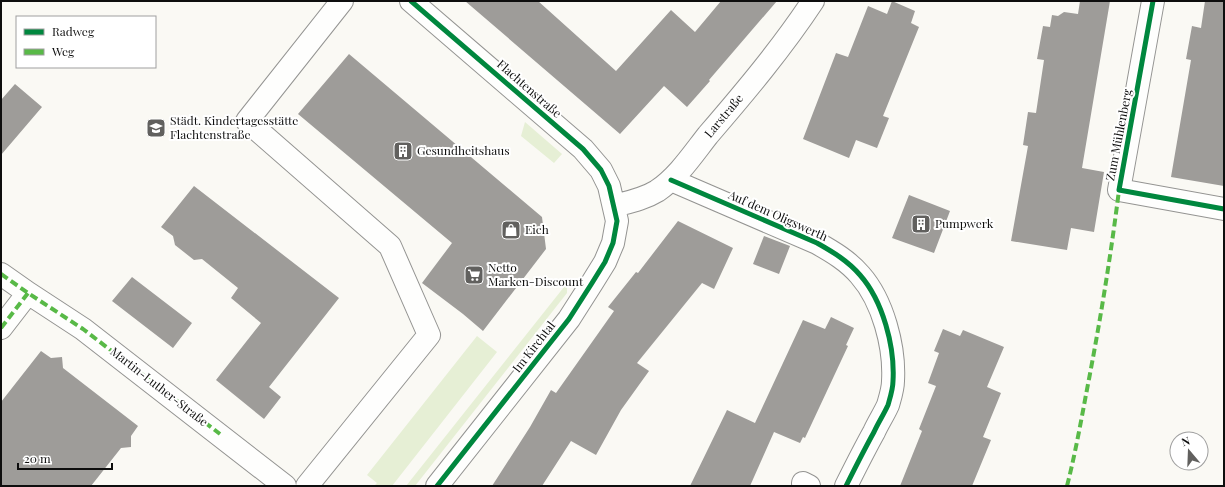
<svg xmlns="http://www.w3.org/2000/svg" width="1225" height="487" viewBox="0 0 1225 487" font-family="'Playfair Display',serif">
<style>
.green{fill:#e6efd5}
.building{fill:#9e9c99}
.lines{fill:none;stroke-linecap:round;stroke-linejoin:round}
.minor-casing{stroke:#949492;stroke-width:24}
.minor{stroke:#fefefd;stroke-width:22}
.quiet{stroke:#58b947;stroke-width:4;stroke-dasharray:8 4;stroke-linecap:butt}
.cycleway-casing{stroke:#fff;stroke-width:8}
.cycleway{stroke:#00873e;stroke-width:5}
.labels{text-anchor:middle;stroke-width:4;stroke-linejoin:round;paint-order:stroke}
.street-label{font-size:12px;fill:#0e0e0e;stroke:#fff}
.poi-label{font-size:12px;fill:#0e0e0e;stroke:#fff;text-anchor:start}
</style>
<rect width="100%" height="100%" fill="#faf9f4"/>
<path class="green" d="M 525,122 L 562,154 L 554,163 L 521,136 Z
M 564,287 L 567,287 L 567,293 L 415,486 L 406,486 Z
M 477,336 L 497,352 L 392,486 L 374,486 L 377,483 L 367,475 Z"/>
<path class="building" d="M 465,1 L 538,1 L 616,71 L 671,10 L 695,32 L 721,1 L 777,1 L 709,80 L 710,81 L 687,107 L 664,86 L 620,134 Z
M 892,1 L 915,11 L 911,23 L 919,27 L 883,116 L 889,118 L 877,148 L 856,140 L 849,158 L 803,139 L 836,53 L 848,57 L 868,6 L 887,14 Z
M 1080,1 L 1110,1 L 1082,168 L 1104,172 L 1094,232 L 1071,228 L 1067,250 L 1011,241 L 1028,146 L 1023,145 L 1028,112 L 1036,113 L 1044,60 L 1037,59 L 1043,26 L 1050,27 L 1052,15 L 1058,16 L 1064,12 L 1078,14 Z
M 1205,1 L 1224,1 L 1224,186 L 1171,177 L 1191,60 L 1186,59 L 1192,26 L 1201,28 Z
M 349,54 L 542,217 L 546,249 L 483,331 L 463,314 L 422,283 L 452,243 L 298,114 Z
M 15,84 L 42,107 L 1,155 L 1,100 Z
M 194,186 L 339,298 L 269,387 L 281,397 L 264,419 L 216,380 L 261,323 L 231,298 L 238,288 L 202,259 L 194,260 L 175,245 L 173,236 L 161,227 Z
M 909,195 L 950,211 L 934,253 L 892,238 Z
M 678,221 L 733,248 L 714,289 L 702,283 L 637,363 L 649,371 L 621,410 L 596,455 L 571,441 L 542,486 L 492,486 L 530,427 L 551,390 L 556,393 L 614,311 L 608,307 L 636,272 L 638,273 Z
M 764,236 L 790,246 L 779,274 L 753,264 Z
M 132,277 L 192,323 L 173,348 L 112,301 Z
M 831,317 L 854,328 L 846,345 L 848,346 L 805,438 L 803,437 L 800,443 L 774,432 L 750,486 L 690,486 L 727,410 L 755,423 L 803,320 L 825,329 Z
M 943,329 L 960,336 L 963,330 L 1004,347 L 987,387 L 1001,393 L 983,437 L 991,440 L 972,486 L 900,486 L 922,431 L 919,429 L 936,386 L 928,383 L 939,353 L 934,351 Z
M 41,351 L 51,358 L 62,357 L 63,368 L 138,426 L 131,436 L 131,447 L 121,448 L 91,486 L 1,486 L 1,402 Z"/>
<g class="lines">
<defs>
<path id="minor" d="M 411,1 L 583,149 L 601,170 L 609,186 L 617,221 L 613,243 L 605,262 L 592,283 L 569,319 L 437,486
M 1153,1 L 1119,190 L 1224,209
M 671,180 L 817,243 C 833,252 848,261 860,275 C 883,301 895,347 893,381 C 893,389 890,398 888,405 C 884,414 878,423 874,432 C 864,450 855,468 846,486
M 614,206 C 629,202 644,199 657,191 C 678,177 693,154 708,135 C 745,92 782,48 813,1
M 1,274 L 28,293 L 83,329 L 285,486
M 1,328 L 28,293
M 803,483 L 809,486
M 307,486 L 429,335 L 390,246 L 247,121 L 342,1"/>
</defs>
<use href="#minor" class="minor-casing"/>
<use href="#minor" class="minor"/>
<path class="quiet" d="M 1,274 L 28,293 L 83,329 L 220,434
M 1,328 L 28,293
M 1067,486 C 1076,451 1082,415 1089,379 C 1101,316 1111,254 1119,190"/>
<defs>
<path id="cycleway" d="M 411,1 L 583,149 L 601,170 L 609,186 L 617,221 L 613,243 L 605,262 L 592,283 L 569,319 L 437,486
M 1153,1 L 1119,190 L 1224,209
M 671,180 L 817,243 C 833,252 848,261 860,275 C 883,301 895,347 893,381 C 893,389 890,398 888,405 C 884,414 878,423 874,432 C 864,450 855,468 846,486"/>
</defs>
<use href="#cycleway" class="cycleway-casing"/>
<use href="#cycleway" class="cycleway"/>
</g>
<defs>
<symbol id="school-square" viewBox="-11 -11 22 22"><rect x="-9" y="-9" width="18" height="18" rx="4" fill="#61605e" stroke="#fff"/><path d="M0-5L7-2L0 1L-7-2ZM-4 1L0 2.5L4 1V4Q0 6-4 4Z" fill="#fff"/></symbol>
<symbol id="building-square" viewBox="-11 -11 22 22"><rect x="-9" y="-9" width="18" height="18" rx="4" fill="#61605e" stroke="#fff"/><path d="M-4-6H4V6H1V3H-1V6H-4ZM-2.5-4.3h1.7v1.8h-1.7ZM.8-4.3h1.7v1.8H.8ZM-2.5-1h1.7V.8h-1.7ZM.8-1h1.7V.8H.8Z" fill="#fff"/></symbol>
<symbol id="shop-square" viewBox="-11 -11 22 22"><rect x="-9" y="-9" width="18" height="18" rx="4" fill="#61605e" stroke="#fff"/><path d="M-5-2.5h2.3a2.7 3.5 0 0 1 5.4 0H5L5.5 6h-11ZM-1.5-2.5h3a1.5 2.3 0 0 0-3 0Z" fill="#fff"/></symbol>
<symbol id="supermarket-square" viewBox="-11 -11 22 22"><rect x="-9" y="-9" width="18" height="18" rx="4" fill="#61605e" stroke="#fff"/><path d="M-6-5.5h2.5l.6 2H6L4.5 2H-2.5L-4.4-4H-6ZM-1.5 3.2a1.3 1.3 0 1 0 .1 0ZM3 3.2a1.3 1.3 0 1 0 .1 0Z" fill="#fff"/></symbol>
</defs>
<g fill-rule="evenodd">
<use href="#school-square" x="145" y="117" width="22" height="22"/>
<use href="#building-square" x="392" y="140" width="22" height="22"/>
<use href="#building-square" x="910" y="213" width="22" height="22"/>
<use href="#shop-square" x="500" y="219" width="22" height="22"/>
<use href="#supermarket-square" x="463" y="264" width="22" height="22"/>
</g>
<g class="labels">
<g class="street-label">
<text transform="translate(529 89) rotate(41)" y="4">Flachtenstraße</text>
<text transform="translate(724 116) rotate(-50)" y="4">Larstraße</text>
<text transform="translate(1119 135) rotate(-79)" y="4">Zum Mühlenberg</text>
<text transform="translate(778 216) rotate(24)" y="4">Auf dem Oligswerth</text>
<text transform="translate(534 347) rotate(-52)" y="4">Im Kirchtal</text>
<text transform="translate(159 387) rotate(38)" y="4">Martin-Luther-Straße</text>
</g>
<g class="poi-label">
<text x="170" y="125">Städt. Kindertagesstätte<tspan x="170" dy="14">Flachtenstraße</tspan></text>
<text x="417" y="155">Gesundheitshaus</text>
<text x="935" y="228">Pumpwerk</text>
<text x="525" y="234">Eich</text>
<text x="488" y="272">Netto<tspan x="488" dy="14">Marken-Discount</tspan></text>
</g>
</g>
<rect width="1225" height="487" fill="none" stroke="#0e0e0e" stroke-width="4"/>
<rect x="16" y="16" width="140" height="52" fill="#ffffff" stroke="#9f9f9f"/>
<rect x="24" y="29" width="20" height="6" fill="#00873e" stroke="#9f9f9f"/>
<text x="52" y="36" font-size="12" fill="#0e0e0e">Radweg</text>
<rect x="24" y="49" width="20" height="6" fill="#58b947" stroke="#9f9f9f"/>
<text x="52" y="56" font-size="12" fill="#0e0e0e">Weg</text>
<g transform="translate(1189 451) rotate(341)"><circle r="19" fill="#ffffff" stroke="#9f9f9f"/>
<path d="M0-3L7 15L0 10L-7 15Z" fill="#61605e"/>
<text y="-6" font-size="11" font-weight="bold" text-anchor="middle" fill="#0e0e0e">N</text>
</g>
<path d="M18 463v6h94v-6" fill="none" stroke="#0e0e0e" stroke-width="2"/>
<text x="24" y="463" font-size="12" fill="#0e0e0e" stroke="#ffffff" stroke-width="3" paint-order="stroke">20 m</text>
</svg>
